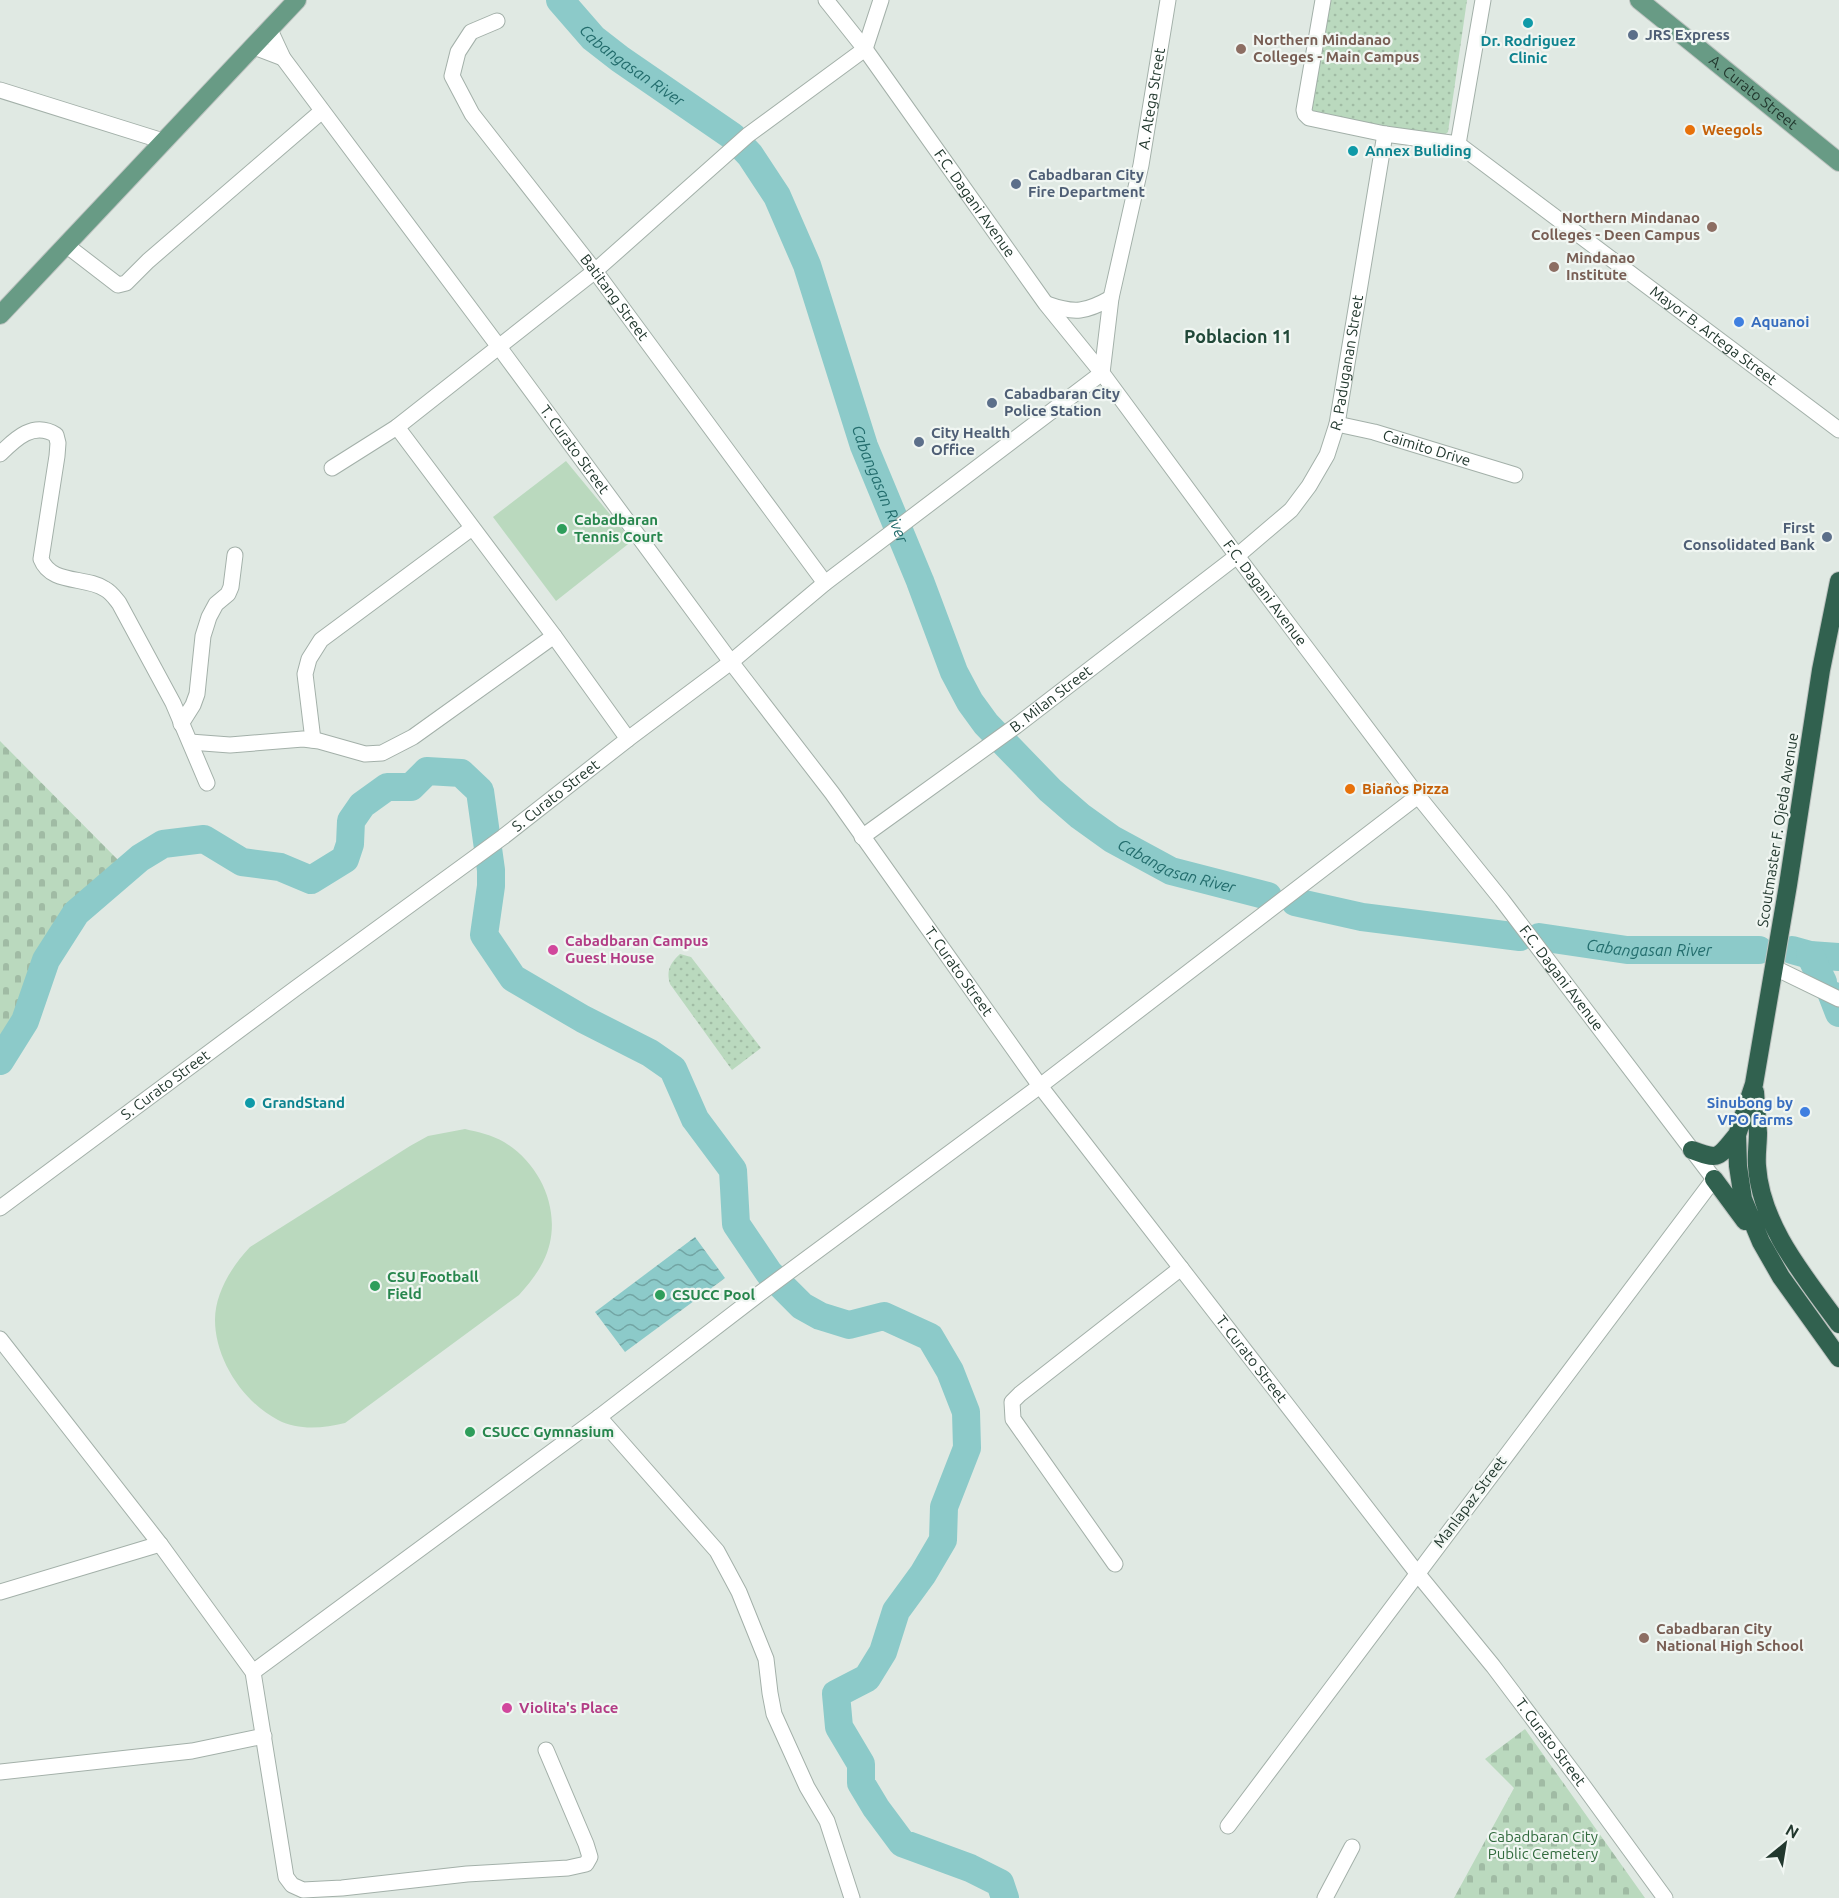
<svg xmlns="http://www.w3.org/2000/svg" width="1839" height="1898" viewBox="0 0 1839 1898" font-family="Ubuntu,sans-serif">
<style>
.grass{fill:#bad9be}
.cemetery{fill:url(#cemetery-stones)}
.park{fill:url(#park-dots)}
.water{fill:url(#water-waves)}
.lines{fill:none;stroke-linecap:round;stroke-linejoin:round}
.river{stroke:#8ccac9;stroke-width:28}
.minor-casing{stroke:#a3b0a9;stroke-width:17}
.major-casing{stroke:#bdc3c0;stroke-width:20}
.highway-casing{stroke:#bdc3c0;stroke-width:20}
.minor{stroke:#fff;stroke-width:15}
.major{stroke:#689b85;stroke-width:18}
.highway{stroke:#31614f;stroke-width:18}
.culture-dot{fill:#0f9aa8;stroke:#f0f6f2;stroke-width:2}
.service-dot{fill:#5c6f8a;stroke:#f0f6f2;stroke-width:2}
.education-dot{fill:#8d6e63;stroke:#f0f6f2;stroke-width:2}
.food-dot{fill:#e8710a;stroke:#f0f6f2;stroke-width:2}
.shop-dot{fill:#3f7fe0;stroke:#f0f6f2;stroke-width:2}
.leisure-dot{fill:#2e9e5b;stroke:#f0f6f2;stroke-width:2}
.hotel-dot{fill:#d1479c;stroke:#f0f6f2;stroke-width:2}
.labels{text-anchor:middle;stroke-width:4.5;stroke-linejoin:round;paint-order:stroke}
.service-label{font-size:15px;font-weight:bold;fill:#4e5e75;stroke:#f0f6f2;text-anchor:start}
.education-label{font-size:15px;font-weight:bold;fill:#785e54;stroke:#f0f6f2;text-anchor:start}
.culture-label{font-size:15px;font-weight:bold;fill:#0d838f;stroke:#f0f6f2;text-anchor:start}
.street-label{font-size:15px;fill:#22382e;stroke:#f0f6f2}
.food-label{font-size:15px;font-weight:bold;fill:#c56008;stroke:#f0f6f2;text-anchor:start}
.shop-label{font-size:15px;font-weight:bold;fill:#366cbe;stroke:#f0f6f2;text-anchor:start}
.leisure-label{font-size:15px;font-weight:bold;fill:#27864d;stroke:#f0f6f2;text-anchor:start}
.hotel-label{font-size:15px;font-weight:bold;fill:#b23c85;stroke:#f0f6f2;text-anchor:start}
.park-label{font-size:15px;fill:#316a3d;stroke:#f0f6f2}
.water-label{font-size:16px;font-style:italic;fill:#236d6d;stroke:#f0f6f2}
.quarter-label{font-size:18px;font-weight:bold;fill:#204838;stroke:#f0f6f2}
</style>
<defs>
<pattern id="cemetery-stones" width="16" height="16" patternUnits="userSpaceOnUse" patternTransform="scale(1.5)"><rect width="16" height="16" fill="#bad9be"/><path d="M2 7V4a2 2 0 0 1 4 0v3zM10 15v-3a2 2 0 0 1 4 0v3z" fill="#a0bba4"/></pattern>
<pattern id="park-dots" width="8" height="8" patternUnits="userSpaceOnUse" patternTransform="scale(1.5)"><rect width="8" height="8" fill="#bad9be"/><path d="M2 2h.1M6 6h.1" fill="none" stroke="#a0bba4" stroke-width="1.8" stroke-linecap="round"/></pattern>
<pattern id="water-waves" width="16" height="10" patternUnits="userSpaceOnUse" patternTransform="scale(1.5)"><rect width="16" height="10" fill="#8ccac9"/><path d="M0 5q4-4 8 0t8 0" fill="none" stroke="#72a5a4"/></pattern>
</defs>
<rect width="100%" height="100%" fill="#e0e9e3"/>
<path class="grass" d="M 566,461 L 632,541 L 556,601 L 493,517 Z
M 465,1129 C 478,1132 492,1135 504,1142 C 544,1166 565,1219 543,1262 C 537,1274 528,1285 519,1295 L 345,1423 C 324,1428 299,1431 278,1420 C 243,1402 215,1359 215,1320 C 215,1293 232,1266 250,1247 L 410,1146 L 428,1136 Z"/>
<path class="cemetery" d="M 0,741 L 126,868 L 68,907 L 38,958 L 21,1023 L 0,1053 Z
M 1525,1729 L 1645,1898 L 1454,1898 L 1514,1788 L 1485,1759 Z"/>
<path class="park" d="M 1329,0 L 1467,0 L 1448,132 L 1443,136 L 1437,137 L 1313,112 L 1309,108 Z
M 680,954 L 691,957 L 761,1048 L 732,1070 L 670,984 C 666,971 670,963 680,954 Z"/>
<path class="water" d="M 695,1237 L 725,1278 L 625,1352 L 595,1312 Z"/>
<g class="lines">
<g class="river">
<path id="s1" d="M 560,0 L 593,38 L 620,59 L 732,136 L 750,155 L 777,196 L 807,265 L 864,446 L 920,581 L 954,672 L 970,702 L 986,724 L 1050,790 L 1080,816 L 1112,839 L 1171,871 L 1268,896"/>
<path d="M 1295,902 L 1362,917 L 1520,937"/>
<path id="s2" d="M 1539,937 L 1627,950 L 1759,950"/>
<path d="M 1792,950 L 1810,955 L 1839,957"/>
<path d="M 1810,955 L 1823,982"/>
<path d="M 1832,995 L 1839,1013"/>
<path d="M 0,1061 L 25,1021 L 46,960 L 76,913 L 140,858 L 163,844 L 204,839 L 242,862 L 280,867 L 311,880 L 345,859 L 350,844 L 351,821 L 362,805 L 387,787 L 411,787 L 427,771 L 461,773 L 480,791 L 491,870 L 491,886 L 484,935 L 513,978 L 583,1019 L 650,1053 L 673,1069 L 695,1119 L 733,1170 L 736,1224 L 769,1273 L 802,1306 L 820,1316 L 849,1325 L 884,1316 L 930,1337 L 950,1371 L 966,1412 L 967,1448 L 944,1507 L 943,1540 L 923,1574 L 896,1611 L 883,1652 L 867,1678 L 836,1694 L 839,1727 L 861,1764 L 861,1783 L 876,1808 L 902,1843 L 970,1868 L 1000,1883 L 1005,1898"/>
</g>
<defs>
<g id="minor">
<path id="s3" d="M 826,0 L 865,49 L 1046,304 L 1102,373 L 1237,556 L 1418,796 L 1502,900 L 1714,1179 L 1228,1826"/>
<path id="s4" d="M 1323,0 L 1304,110 L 1305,114 L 1309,118 L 1385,134 L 1458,144 L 1839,430"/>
<path id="s5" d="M 497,21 L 471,32 L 458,52 L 452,76 L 472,114 L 595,271 L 825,583"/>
<path id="s6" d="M 270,30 L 283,58 L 499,347 L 731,662 L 832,793 L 1040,1086 L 1417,1573 L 1493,1666 L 1579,1780 L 1665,1898"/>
<path d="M 254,47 L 283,58"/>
<path d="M 0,90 L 163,141"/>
<path d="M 1458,144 L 1483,0"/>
<path d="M 66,245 L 118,285 L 126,283 L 148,261 L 322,111"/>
<path d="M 1047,304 C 1075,314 1086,312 1111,298"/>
<path id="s7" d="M 1337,424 L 1374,432 L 1515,475"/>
<path d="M 0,454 C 16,438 34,421 56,435 L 58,443 L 57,456 L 41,559 C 51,585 86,576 105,589 C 111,592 115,598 119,603 L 173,703 L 207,783"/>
<path d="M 332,468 L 397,427"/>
<path d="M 181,724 L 193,705 L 197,694 L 203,636 L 209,617 L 216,604 L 228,594 L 231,587 L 235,555"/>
<path d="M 628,739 L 554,636 L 397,427 L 595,271 L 748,135 L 865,49 L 881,0"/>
<path d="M 313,740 L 305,674 L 309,659 L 321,640 L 472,528"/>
<path d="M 190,742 L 230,745 L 303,739 L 319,741 L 365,754 L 382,753 L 413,737 L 554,636"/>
<path id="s8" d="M 862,837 L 1016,726 L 1237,556 L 1291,510 L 1309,486 L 1327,455 L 1337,424 L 1385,134"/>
<path d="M 1773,967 L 1839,999"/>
<path id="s9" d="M 0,1208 L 296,988 L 503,837 L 628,739 L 731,662 L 825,583 L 1102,373 L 1111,298 L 1141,165 L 1168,0"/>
<path d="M 0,1339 L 160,1544 L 253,1672 L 286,1877 L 292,1885 L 303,1890 L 342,1888 L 467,1874 L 568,1868 L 586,1864 L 590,1857 L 586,1844 L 546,1750"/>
<path d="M 599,1417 L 717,1551 L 739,1592 L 766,1659 L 770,1693 L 774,1714 L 807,1787 L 827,1821 L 852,1898"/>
<path d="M 1115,1564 L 1013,1419 L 1012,1402 L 1020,1394 L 1181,1268"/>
<path d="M 0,1592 L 160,1544"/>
<path d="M 253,1672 L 599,1417 L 759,1294 L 1040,1086 L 1418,796"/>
<path d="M 0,1772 L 192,1751 L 264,1736"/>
<path d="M 1325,1898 L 1352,1847"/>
</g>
<g id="major">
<path id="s10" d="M 1639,0 L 1839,162"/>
<path d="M 0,315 L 297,0"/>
</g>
<path id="highway" d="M 1839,581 L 1821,670 L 1788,885 L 1754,1084 L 1737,1135 L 1738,1166 L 1743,1199 L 1761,1242 L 1781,1277 L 1839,1358
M 1755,1092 C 1756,1106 1757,1120 1758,1133 C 1758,1144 1756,1155 1757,1166 C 1761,1226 1805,1277 1839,1324
M 1692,1150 C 1721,1161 1718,1157 1737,1135
M 1714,1179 L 1745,1221"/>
</defs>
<use href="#minor" class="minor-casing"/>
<use href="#major" class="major-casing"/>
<use href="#highway" class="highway-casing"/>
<use href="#minor" class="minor"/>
<use href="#major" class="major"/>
<use href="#highway" class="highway"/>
</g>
<g class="culture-dot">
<circle cx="1528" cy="23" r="6"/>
<circle cx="1353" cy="151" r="6"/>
<circle cx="250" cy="1103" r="6"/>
</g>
<g class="service-dot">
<circle cx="1633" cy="35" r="6"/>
<circle cx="1016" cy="184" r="6"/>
<circle cx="992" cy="403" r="6"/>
<circle cx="919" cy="442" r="6"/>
<circle cx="1827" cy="537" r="6"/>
</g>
<g class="education-dot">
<circle cx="1241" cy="49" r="6"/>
<circle cx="1712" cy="227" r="6"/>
<circle cx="1554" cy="267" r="6"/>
<circle cx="1644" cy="1638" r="6"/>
</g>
<g class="food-dot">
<circle cx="1690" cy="130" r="6"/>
<circle cx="1350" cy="789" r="6"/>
</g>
<g class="shop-dot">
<circle cx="1739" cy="322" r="6"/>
<circle cx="1805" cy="1112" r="6"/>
</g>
<g class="leisure-dot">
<circle cx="562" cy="529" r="6"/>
<circle cx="375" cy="1286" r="6"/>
<circle cx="660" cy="1295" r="6"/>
<circle cx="470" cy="1432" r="6"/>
</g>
<g class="hotel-dot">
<circle cx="553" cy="950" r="6"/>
<circle cx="507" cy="1708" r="6"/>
</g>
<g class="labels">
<g class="service-label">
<text x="1645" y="40">JRS Express</text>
<text x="1028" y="180">Cabadbaran City<tspan x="1028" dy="17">Fire Department</tspan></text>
<text x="1004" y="399">Cabadbaran City<tspan x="1004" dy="17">Police Station</tspan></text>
<text x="931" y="438">City Health<tspan x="931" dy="17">Office</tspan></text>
<text x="1815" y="533" text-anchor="end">First<tspan x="1815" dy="17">Consolidated Bank</tspan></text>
</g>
<g class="education-label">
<text x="1253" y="45">Northern Mindanao<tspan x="1253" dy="17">Colleges - Main Campus</tspan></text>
<text x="1700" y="223" text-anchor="end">Northern Mindanao<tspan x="1700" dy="17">Colleges - Deen Campus</tspan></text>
<text x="1566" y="263">Mindanao<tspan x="1566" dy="17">Institute</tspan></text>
<text x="1656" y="1634">Cabadbaran City<tspan x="1656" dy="17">National High School</tspan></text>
</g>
<g class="culture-label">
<text x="1528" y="46" text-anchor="middle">Dr. Rodriguez<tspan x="1528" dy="17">Clinic</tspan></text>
<text x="1365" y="156">Annex Buliding</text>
<text x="262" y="1108">GrandStand</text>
</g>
<g class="street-label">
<text dy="5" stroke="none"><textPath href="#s10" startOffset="147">A. Curato Street</textPath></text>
<text dy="5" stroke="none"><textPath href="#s9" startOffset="1662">A. Atega Street</textPath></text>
<text dy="5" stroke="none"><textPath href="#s3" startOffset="252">F.C. Dagani Avenue</textPath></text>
<text dy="5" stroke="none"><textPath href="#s5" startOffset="352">Batitang Street</textPath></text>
<text dy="5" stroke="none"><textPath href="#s4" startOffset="592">Mayor B. Artega Street</textPath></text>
<text dy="5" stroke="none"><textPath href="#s8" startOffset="700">R. Paduganan Street</textPath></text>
<text dy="5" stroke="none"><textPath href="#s6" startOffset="519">T. Curato Street</textPath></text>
<text dy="5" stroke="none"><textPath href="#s7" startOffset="93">Caimito Drive</textPath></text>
<text dy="5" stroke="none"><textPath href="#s3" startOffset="738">F.C. Dagani Avenue</textPath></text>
<text dy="5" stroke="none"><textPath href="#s8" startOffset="234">B. Milan Street</textPath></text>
<text dy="5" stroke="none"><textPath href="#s9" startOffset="692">S. Curato Street</textPath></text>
<text transform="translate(1778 830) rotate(-81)" y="5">Scoutmaster F. Ojeda Avenue</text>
<text dy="5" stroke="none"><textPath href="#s6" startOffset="1167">T. Curato Street</textPath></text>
<text dy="5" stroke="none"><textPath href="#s3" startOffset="1224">F.C. Dagani Avenue</textPath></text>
<text dy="5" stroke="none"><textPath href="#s9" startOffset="206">S. Curato Street</textPath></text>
<text dy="5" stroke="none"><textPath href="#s6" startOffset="1653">T. Curato Street</textPath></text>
<text transform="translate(1470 1502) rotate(-53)" y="5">Manlapaz Street</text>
<text dy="5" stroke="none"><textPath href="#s6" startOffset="2139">T. Curato Street</textPath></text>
</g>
<g class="food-label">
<text x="1702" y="135">Weegols</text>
<text x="1362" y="794">Biaños Pizza</text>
</g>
<g class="shop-label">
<text x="1751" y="327">Aquanoi</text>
<text x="1793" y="1108" text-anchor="end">Sinubong by<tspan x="1793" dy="17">VPO farms</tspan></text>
</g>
<g class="leisure-label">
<text x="574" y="525">Cabadbaran<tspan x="574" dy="17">Tennis Court</tspan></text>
<text x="387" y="1282">CSU Football<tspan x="387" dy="17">Field</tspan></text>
<text x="672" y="1300">CSUCC Pool</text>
<text x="482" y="1437">CSUCC Gymnasium</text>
</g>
<g class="hotel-label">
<text x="565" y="946">Cabadbaran Campus<tspan x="565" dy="17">Guest House</tspan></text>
<text x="519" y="1713">Violita's Place</text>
</g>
<g class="park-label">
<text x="1543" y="1842">Cabadbaran City<tspan x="1543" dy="17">Public Cemetery</tspan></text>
</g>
<g class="water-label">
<text dy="6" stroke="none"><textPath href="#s1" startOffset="98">Cabangasan River</textPath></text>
<text dy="6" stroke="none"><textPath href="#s1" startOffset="602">Cabangasan River</textPath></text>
<text dy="6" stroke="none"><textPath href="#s1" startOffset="1107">Cabangasan River</textPath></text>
<text dy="6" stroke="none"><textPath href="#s2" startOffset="111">Cabangasan River</textPath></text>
</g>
<g class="quarter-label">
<text x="1238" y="343">Poblacion 11</text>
</g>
</g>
<g transform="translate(1785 1844) rotate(30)" stroke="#f0f6f2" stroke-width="4.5" paint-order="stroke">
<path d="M0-4.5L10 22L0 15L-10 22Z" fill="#22382e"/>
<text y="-9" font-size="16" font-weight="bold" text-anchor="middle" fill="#22382e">N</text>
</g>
</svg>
